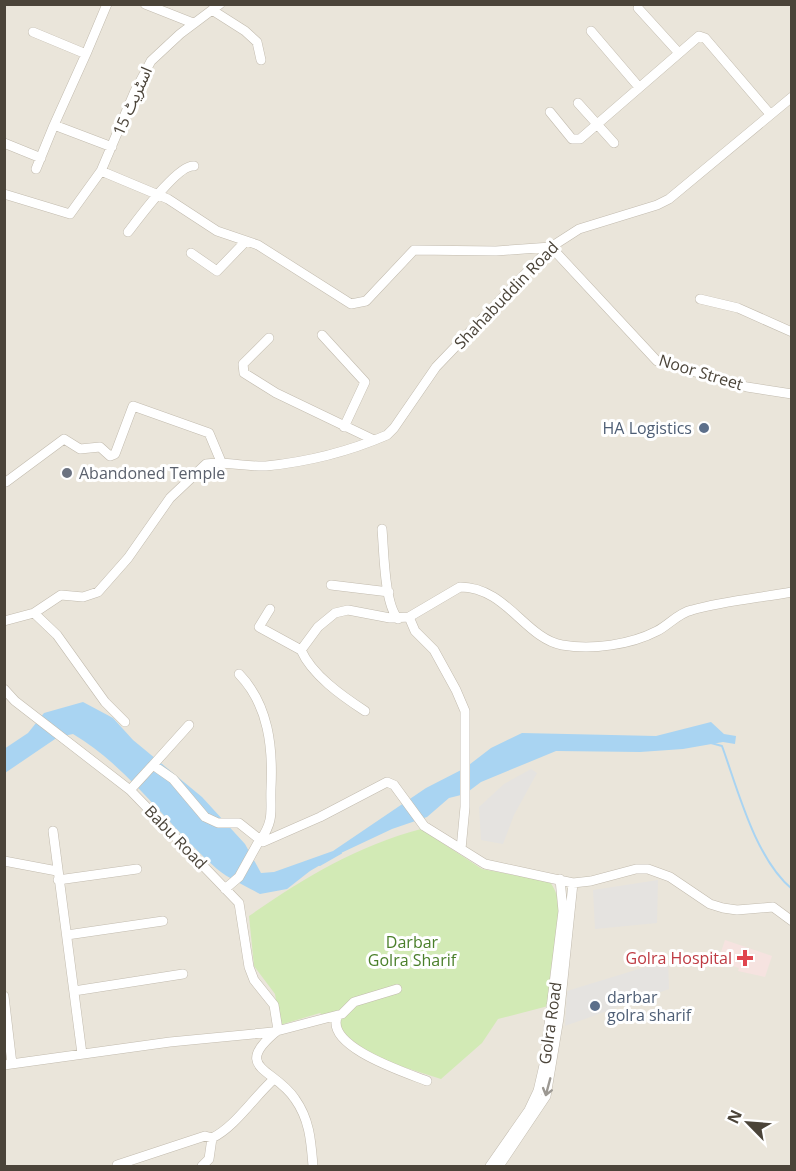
<svg xmlns="http://www.w3.org/2000/svg" width="796" height="1171" viewBox="0 0 796 1171" font-family="'Open Sans','Noto Sans Arabic',sans-serif">
<style>
.residential{fill:#eae5da}
.medical{fill:#f6e3e0}
.green{fill:#d2eab5}
.parking{fill:#e5e3e0}
.water{fill:#a9d4f2}
.lines{fill:none;stroke-linecap:round;stroke-linejoin:round}
.stream{stroke:#a9d4f2;stroke-width:2}
.minor-casing{stroke:#c2bbae;stroke-width:10}
.minor{stroke:#fff;stroke-width:9}
.oneway{stroke:#9c9892}
.service-dot{fill:#5c6f8a;stroke:#fff;stroke-width:2}
.worship-dot{fill:#6b7280;stroke:#fff;stroke-width:2}
.health-dot{fill:#e0444e;stroke:#fff;stroke-width:2}
.labels{text-anchor:middle;stroke-width:6;stroke-linejoin:round;paint-order:stroke}
.street-label{font-size:16px;fill:#4b4439;stroke:#fff}
.service-label{font-size:16px;fill:#4e5e75;stroke:#fff;text-anchor:end}
.worship-label{font-size:16px;fill:#5b616d;stroke:#fff;text-anchor:start}
.park-label{font-size:16px;fill:#4a7f2a;stroke:#fff}
.health-label{font-size:16px;fill:#be3a42;stroke:#fff;text-anchor:end}
</style>
<rect width="100%" height="100%" fill="#f6f3ec"/>
<path class="residential" d="M 5,5 L 791,5 L 791,1166 L 5,1166 Z"/>
<path class="medical" d="M 725,940 L 772,956 L 765,977 L 738,971 L 739,968 L 718,961 Z"/>
<path class="green" d="M 421,829 L 482,869 L 550,882 C 571,912 553,944 550,977 C 550,986 551,995 552,1005 L 498,1019 L 482,1043 L 441,1079 L 372,1057 L 320,1013 L 280,1025 L 275,994 L 254,966 L 249,916 C 302,879 357,846 421,829 Z"/>
<path class="parking" d="M 531,769 L 537,773 L 514,815 L 503,844 L 481,840 L 479,807 L 504,784 Z
M 658,880 L 657,923 L 595,929 L 593,890 Z
M 668,960 L 669,989 L 565,1026 L 567,991 Z"/>
<path class="water" d="M 83,702 L 113,718 L 133,740 L 202,797 L 245,844 L 261,873 L 274,872 L 333,851 L 426,788 L 465,768 L 491,748 L 522,733 L 656,736 L 711,722 L 724,734 L 736,736 L 735,744 L 723,742 L 683,749 L 640,752 L 556,751 L 481,782 L 465,794 L 449,798 L 427,817 L 392,829 L 341,853 L 310,871 L 287,889 L 260,894 C 246,886 229,879 217,869 C 168,826 129,767 73,734 L 58,737 L 5,773 L 4,749 L 28,733 L 44,713 Z"/>
<g class="lines">
<path class="stream" d="M 711,743 L 722,746 C 738,790 755,858 792,889
M 320,865 L 341,853"/>
<defs>
<path id="minor" d="M 145,4 L 193,23
M 638,8 L 678,52
M 212,10 L 245,31 L 257,42 L 261,60
M 591,31 L 638,86
M 33,32 L 86,54 L 54,125 L 112,147
M 86,54 L 107,4
M 578,103 L 614,143
M 550,112 L 572,139 L 580,139 L 699,36 L 705,38 L 770,114
M 4,143 L 41,158
M 36,169 L 54,125
M 101,171 L 168,199 L 217,231 L 258,245 L 351,304 L 366,301 L 414,250 L 496,251 L 551,247 L 657,361 L 747,387 L 792,394
M 4,194 L 70,214 L 101,171 L 135,91 L 151,61 L 180,34 L 220,4
M 128,232 C 139,218 178,164 194,166
M 191,253 L 217,271 L 246,241
M 700,299 L 738,308 L 792,332
M 322,335 L 365,382 L 344,427
M 269,338 L 243,364 L 244,373 L 276,393 L 374,440
M 6,482 L 64,439 L 80,449 L 100,447 L 110,456 L 115,454 L 133,406 L 209,433 L 222,464
M 382,529 C 384,550 384,603 398,619
M 331,585 L 389,592
M 270,609 L 259,627 L 301,650
M 34,613 L 57,635 L 105,702 L 125,722
M 409,617 L 415,631 L 434,650 L 456,690 L 465,711 L 465,807 L 461,849 L 485,864 L 573,883 L 591,881 L 636,869 L 648,869 L 670,877 L 710,904 L 723,908 L 737,910 L 773,907 L 792,921
M 4,621 L 34,613 L 61,595 L 83,597 L 98,592 L 128,558 L 170,498 L 206,464 C 225,461 246,467 266,466 C 306,462 350,451 387,435 L 394,428 L 436,367 L 551,247 L 579,229 L 657,205 L 669,199 L 792,97
M 239,674 C 269,705 273,748 271,788 C 270,811 275,819 260,841
M 4,689 L 15,701 L 130,790 L 239,903 L 249,967 L 254,980 L 274,1005 L 278,1030 C 230,1069 275,1068 295,1099 C 310,1120 311,1142 313,1166
M 365,711 C 342,696 312,675 301,650 L 318,627 L 335,613 L 348,610 L 390,618 L 409,617 L 460,587 C 506,587 525,638 562,645 C 592,650 630,645 657,631 C 669,625 678,613 692,610 C 724,601 759,598 792,592
M 153,765 L 189,725
M 130,790 L 153,765 L 173,779 L 205,817 L 218,823 L 239,823 L 263,842 L 320,817 L 387,782 L 394,785 L 424,826 L 461,849
M 53,831 L 82,1054
M 4,861 L 57,871
M 58,880 L 137,869
M 225,889 L 239,877 L 259,841
M 67,935 L 163,921
M 74,991 L 183,974
M 4,996 L 12,1064
M 338,1015 C 322,1046 407,1073 427,1081
M 4,1065 L 170,1042 L 273,1032 L 342,1014 L 354,1002 L 397,989
M 117,1165 L 205,1136 L 212,1138 C 235,1127 254,1097 274,1079
M 202,1166 L 209,1159 L 212,1138
M 490,1166 L 529,1110 L 538,1091 L 544,1065 L 563,911 L 560,879
M 499,1166 L 546,1096 L 559,1018 L 573,883"/>
</defs>
<use href="#minor" class="minor-casing"/>
<use href="#minor" class="minor"/>
</g>
<defs><path id="oneway-shaft" d="M-6 0H5M1.5-3L5.5 0L1.5 3" fill="none" stroke-width="1.6" stroke-linecap="round" stroke-linejoin="round" transform="scale(1.5)"/></defs>
<use class="oneway" href="#oneway-shaft" transform="translate(548 1087) rotate(105)"/>
<g class="service-dot">
<circle cx="704" cy="428" r="6"/>
<circle cx="595" cy="1006" r="6"/>
</g>
<circle class="worship-dot" cx="67" cy="473" r="6"/>
<path class="health-dot" d="M742 949h6v6h6v6h-6v6h-6v-6h-6v-6h6z"/>
<g class="labels">
<g class="street-label">
<text transform="translate(132 101) rotate(-66)" y="6">اسٹریٹ 15</text>
<text transform="translate(506 295) rotate(-46)" y="6">Shahabuddin Road</text>
<text transform="translate(701 372) rotate(17)" y="6">Noor Street</text>
<text transform="translate(176 837) rotate(46)" y="6">Babu Road</text>
<text transform="translate(550 1023) rotate(-82)" y="6">Golra Road</text>
</g>
<g class="service-label">
<text x="692" y="434">HA Logistics</text>
<text x="607" y="1003" text-anchor="start">darbar<tspan x="607" dy="18">golra sharif</tspan></text>
</g>
<g class="worship-label">
<text x="79" y="479">Abandoned Temple</text>
</g>
<g class="park-label">
<text x="412" y="948">Darbar<tspan x="412" dy="18">Golra Sharif</tspan></text>
</g>
<g class="health-label">
<text x="732" y="964">Golra Hospital</text>
</g>
</g>
<rect width="796" height="1171" fill="none" stroke="#4b4439" stroke-width="12"/>
<g transform="translate(748 1123) rotate(295)" stroke="#ffffff" stroke-width="4.5" paint-order="stroke">
<path d="M0-4.5L10 22L0 15L-10 22Z" fill="#4b4439"/>
<text y="-9" font-size="16" font-weight="bold" text-anchor="middle" fill="#4b4439">N</text>
</g>
</svg>
